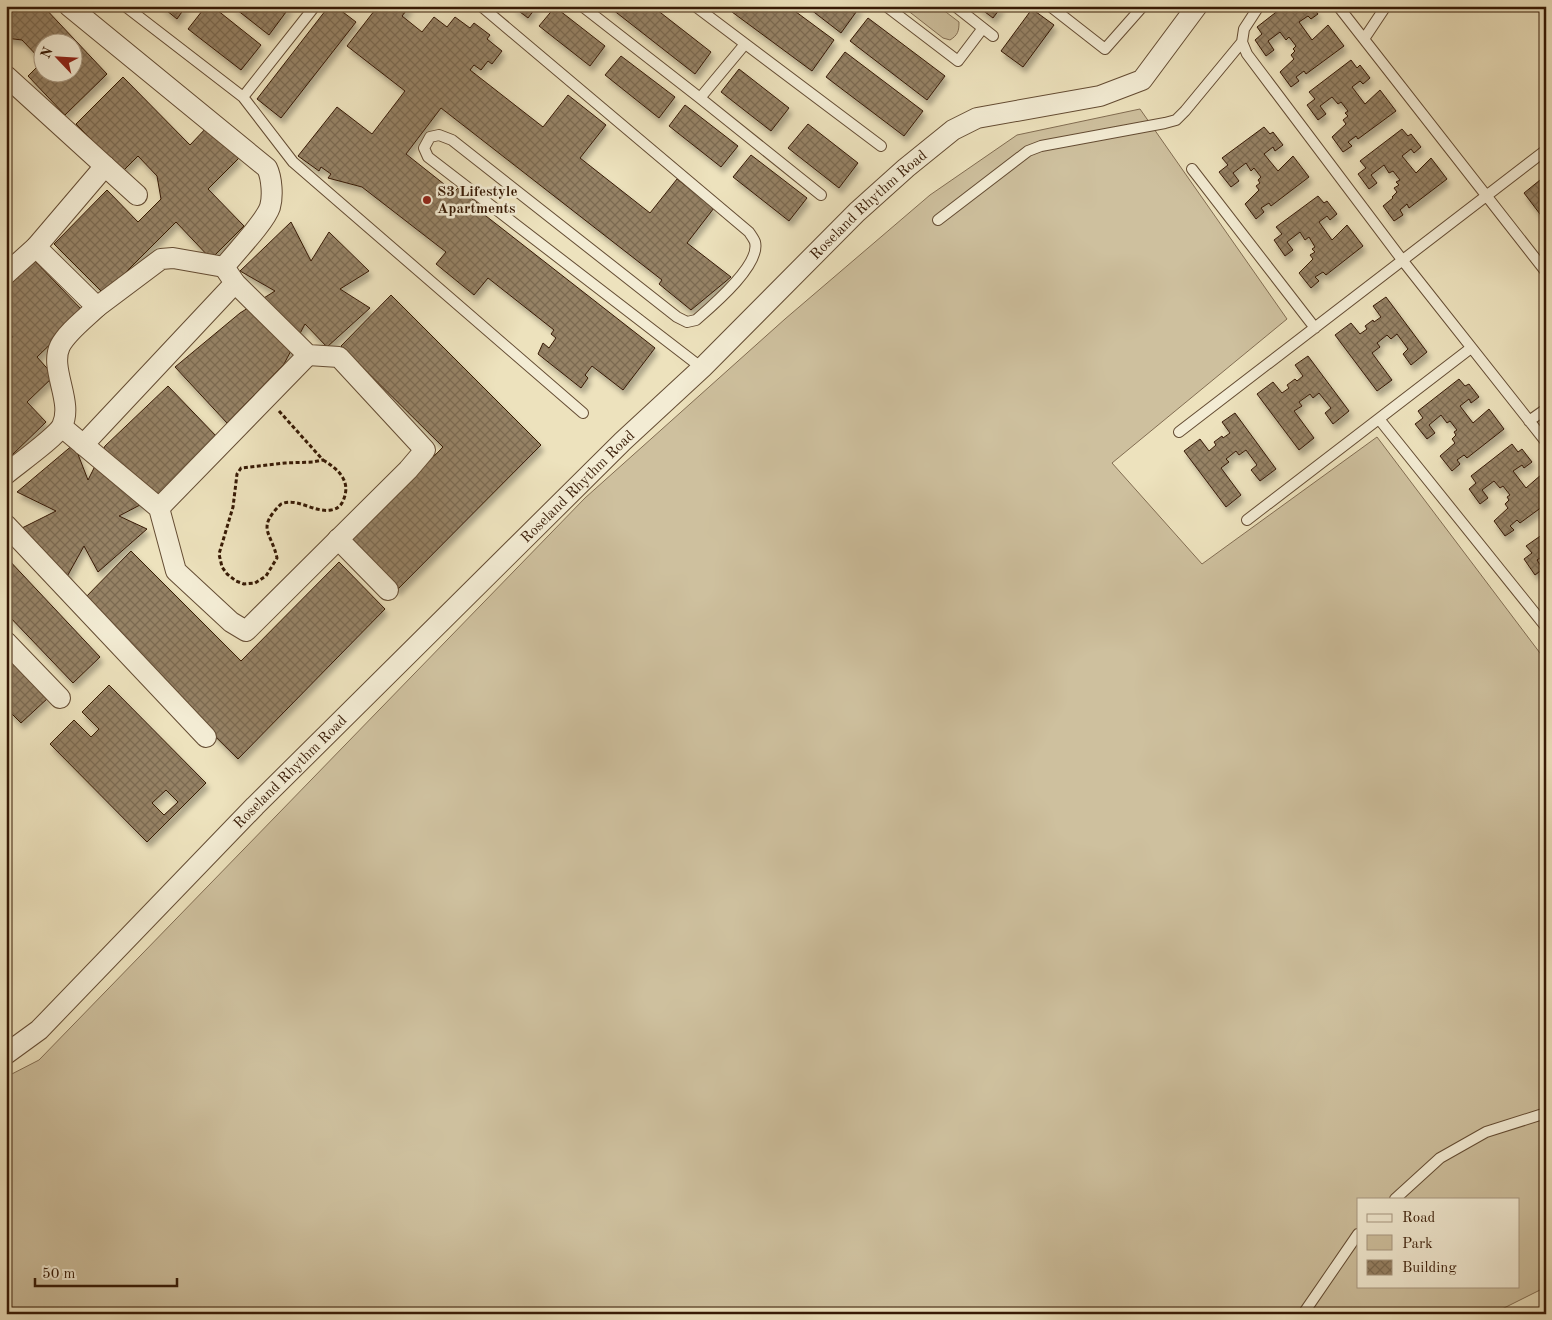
<svg xmlns="http://www.w3.org/2000/svg" width="1552" height="1320" viewBox="0 0 1552 1320" font-family="'Old Standard TT',serif">
<style>
.green{fill:#cec09e;stroke:#826d52;fill-rule:evenodd}
.building{fill:url(#building-cross-hatch);stroke:#371a05;fill-rule:evenodd;filter:url(#shadow)}
.lines{fill:none;stroke-linecap:round;stroke-linejoin:round}
.lane-casing{stroke:#644c33;stroke-width:12}
.street-casing{stroke:#644c33;stroke-width:22}
.path{stroke:#371a05;stroke-width:3;stroke-dasharray:4 2.5;stroke-linecap:butt}
.lane{stroke:#f3ecd4;stroke-width:10}
.street{stroke:#f3ecd4;stroke-width:20}
.poi-dot{fill:#8f2418;stroke:#f3ecd4;stroke-width:2}
.labels{text-anchor:middle;stroke-width:5;stroke-linejoin:round;paint-order:stroke}
.poi-label{font-size:15px;font-weight:bold;fill:#371a05;stroke:#f3ecd4;text-anchor:start}
.street-label{font-size:15px;fill:#371a05;stroke:#f3ecd4}
</style>
<defs>
<pattern id="building-cross-hatch" width="8" height="8" patternUnits="userSpaceOnUse" patternTransform="scale(1.25)"><rect width="8" height="8" fill="#968265"/><path d="M0 0l8 8M0 8l8-8" fill="none" stroke="#7b6a51"/></pattern>
<filter id="shadow"><feDropShadow dx="3" dy="5.5" stdDeviation="2.5" flood-color="#0004"/></filter>
</defs>
<rect width="100%" height="100%" fill="#ede2bd"/>
<filter id="stains"><feTurbulence type="fractalNoise" baseFrequency=".004" numOctaves="4"/><feColorMatrix values="0 0 0 0 .2 0 0 0 0 .09 0 0 0 0 .02 0 0 0 .5 -.17"/></filter>
<radialGradient id="worn" r=".72"><stop offset=".6" stop-color="#630" stop-opacity="0"/><stop offset="1" stop-color="#630" stop-opacity=".3"/></radialGradient>
<path class="green" d="M 902,6 L 938,6 L 959,22 C 959,31 958,35 950,40 L 943,38 Z
M 1140,109 L 1287,319 L 1112,463 L 1202,564 L 1377,437 L 1546,661 L 1546,1287 L 1492,1314 L 6,1314 L 6,1077 L 39,1060 L 585,498 L 785,319 L 930,195 L 1017,135 ZM 1358,1199 L 1518,1199 L 1518,1286 L 1358,1286 Z"/>
<path class="building" d="M 6,6 L 43,6 L 107,74 L 65,115 L 28,76 L 42,62 L 42,72 L 72,72 L 72,42 L 42,42 L 42,61 L 22,40 L 6,38 Z
M 161,6 L 186,6 L 177,19 Z
M 206,6 L 212,6 L 261,45 L 241,70 L 188,29 Z
M 232,6 L 288,6 L 289,8 L 269,35 Z
M 329,6 L 335,6 L 356,22 L 281,118 L 257,99 Z
M 378,6 L 410,6 L 402,16 L 422,32 L 434,17 L 447,27 L 455,17 L 470,28 L 474,23 L 490,35 L 487,39 L 502,51 L 492,64 L 488,61 L 481,70 L 474,65 L 470,70 L 543,127 L 568,95 L 606,125 L 580,158 L 650,213 L 677,179 L 714,208 L 687,243 L 731,277 L 691,310 L 659,284 L 662,280 L 441,108 L 406,154 L 454,192 L 458,188 L 480,205 L 477,209 L 655,348 L 623,390 L 592,366 L 585,375 L 588,378 L 581,388 L 538,354 L 543,343 L 549,348 L 556,338 L 551,334 L 554,330 L 488,278 L 474,295 L 436,264 L 446,252 L 362,187 L 328,178 L 331,174 L 321,167 L 319,171 L 298,156 L 337,107 L 372,134 L 405,91 L 347,46 Z
M 512,6 L 537,6 L 528,18 Z
M 608,6 L 652,6 L 711,52 L 695,74 Z
M 736,6 L 788,6 L 834,40 L 812,71 L 732,12 Z
M 806,6 L 857,6 L 859,8 L 841,33 Z
M 977,6 L 1002,6 L 993,18 Z
M 1284,6 L 1312,6 L 1318,14 L 1311,19 L 1308,16 L 1299,22 L 1312,40 L 1328,25 L 1344,46 L 1306,74 L 1304,71 L 1296,77 L 1299,81 L 1291,87 L 1280,72 L 1294,59 L 1291,55 L 1295,51 L 1293,49 L 1296,46 L 1289,37 L 1286,40 L 1280,32 L 1268,41 L 1274,50 L 1266,56 L 1255,40 L 1262,34 L 1257,27 Z
M 555,7 L 605,46 L 590,66 L 539,26 Z
M 1032,9 L 1054,25 L 1023,67 L 1001,51 Z
M 868,18 L 945,76 L 927,100 L 850,41 Z
M 845,52 L 923,111 L 904,136 L 826,77 Z
M 621,56 L 675,97 L 659,118 L 605,75 Z
M 1351,60 L 1357,68 L 1360,65 L 1370,78 L 1363,84 L 1360,81 L 1352,87 L 1365,104 L 1380,90 L 1396,111 L 1358,139 L 1356,136 L 1348,142 L 1352,146 L 1343,152 L 1332,137 L 1346,124 L 1343,120 L 1348,116 L 1345,113 L 1348,111 L 1341,102 L 1338,104 L 1332,97 L 1320,106 L 1326,114 L 1318,120 L 1307,105 L 1315,99 L 1309,92 Z
M 739,69 L 789,108 L 771,131 L 721,92 Z
M 123,77 L 190,145 L 208,126 L 239,158 L 208,189 L 244,226 L 211,259 L 176,222 L 104,294 L 54,244 L 107,190 L 138,222 L 161,199 L 157,176 L 138,156 L 123,171 L 76,124 Z
M 685,105 L 738,146 L 721,167 L 669,126 Z
M 808,124 L 858,163 L 839,188 L 788,148 Z
M 1264,127 L 1270,134 L 1273,132 L 1283,145 L 1275,151 L 1273,147 L 1264,154 L 1278,171 L 1293,156 L 1309,177 L 1271,206 L 1269,203 L 1261,208 L 1264,212 L 1256,219 L 1245,204 L 1259,190 L 1256,186 L 1260,183 L 1258,180 L 1261,177 L 1254,168 L 1251,171 L 1246,163 L 1233,173 L 1239,181 L 1231,187 L 1219,172 L 1228,165 L 1222,158 Z
M 1402,129 L 1408,136 L 1411,134 L 1421,147 L 1414,153 L 1411,149 L 1402,156 L 1416,173 L 1431,158 L 1447,179 L 1409,208 L 1407,204 L 1400,210 L 1403,215 L 1394,221 L 1383,206 L 1393,198 L 1392,197 L 1397,192 L 1394,188 L 1399,185 L 1396,182 L 1400,180 L 1393,171 L 1389,173 L 1384,165 L 1371,175 L 1377,183 L 1369,189 L 1358,174 L 1366,168 L 1360,161 Z
M 751,155 L 807,198 L 789,221 L 733,177 Z
M 1540,180 L 1546,188 L 1546,222 L 1524,193 Z
M 1318,196 L 1324,203 L 1327,201 L 1337,214 L 1330,220 L 1327,216 L 1319,222 L 1332,240 L 1347,225 L 1363,246 L 1326,275 L 1323,272 L 1315,277 L 1319,281 L 1311,288 L 1299,273 L 1313,259 L 1310,255 L 1315,252 L 1312,249 L 1315,247 L 1309,237 L 1305,240 L 1300,232 L 1287,242 L 1293,250 L 1285,256 L 1274,240 L 1282,234 L 1276,227 Z
M 291,222 L 311,261 L 329,232 L 369,271 L 340,289 L 370,308 L 327,347 L 305,324 L 284,364 L 227,423 L 175,367 L 240,313 L 275,291 L 240,271 Z
M 33,259 L 84,312 L 37,357 L 54,376 L 27,402 L 46,422 L 9,458 L 6,455 L 6,343 L 13,337 L 6,329 L 6,284 Z
M 391,295 L 541,445 L 397,590 L 349,542 L 443,447 L 341,346 Z
M 1386,297 L 1427,352 L 1411,365 L 1403,354 L 1408,349 L 1397,334 L 1391,339 L 1387,335 L 1377,343 L 1380,347 L 1372,353 L 1392,380 L 1377,391 L 1335,335 L 1351,323 L 1360,334 L 1367,329 L 1365,326 L 1373,320 L 1374,322 L 1381,317 L 1373,306 Z
M 1308,356 L 1349,411 L 1333,424 L 1325,413 L 1331,408 L 1319,393 L 1313,398 L 1310,394 L 1299,402 L 1302,406 L 1294,411 L 1314,438 L 1299,450 L 1257,394 L 1273,382 L 1282,393 L 1289,388 L 1287,385 L 1295,379 L 1297,381 L 1303,376 L 1295,365 Z
M 1459,379 L 1465,386 L 1469,384 L 1479,397 L 1471,403 L 1469,399 L 1460,406 L 1473,423 L 1489,409 L 1504,429 L 1467,458 L 1464,455 L 1457,460 L 1460,464 L 1452,471 L 1440,456 L 1455,443 L 1452,439 L 1456,435 L 1454,432 L 1457,430 L 1450,421 L 1447,423 L 1441,415 L 1429,425 L 1435,433 L 1427,439 L 1415,424 L 1423,418 L 1418,411 Z
M 168,386 L 218,438 L 159,495 L 119,516 L 147,529 L 98,572 L 84,546 L 64,582 L 16,531 L 56,511 L 17,492 L 74,444 L 88,480 L 105,446 Z
M 1235,413 L 1276,469 L 1260,481 L 1251,470 L 1257,465 L 1246,450 L 1239,455 L 1236,451 L 1226,459 L 1229,462 L 1221,468 L 1241,495 L 1226,507 L 1184,451 L 1200,439 L 1209,451 L 1216,445 L 1214,442 L 1222,436 L 1223,438 L 1230,433 L 1222,422 Z
M 1512,444 L 1518,452 L 1522,449 L 1532,462 L 1524,468 L 1522,465 L 1513,471 L 1526,488 L 1542,474 L 1546,479 L 1546,504 L 1520,523 L 1517,520 L 1510,526 L 1514,530 L 1505,536 L 1494,521 L 1508,508 L 1505,504 L 1509,500 L 1507,497 L 1510,495 L 1503,486 L 1500,488 L 1494,481 L 1482,490 L 1488,498 L 1480,504 L 1469,489 L 1476,483 L 1471,476 Z
M 1546,532 L 1546,554 L 1537,560 L 1543,569 L 1535,575 L 1524,559 L 1532,553 L 1526,546 Z
M 131,551 L 241,661 L 339,562 L 385,609 L 238,759 L 80,603 Z
M 6,557 L 100,657 L 73,683 L 6,613 Z
M 6,655 L 48,698 L 21,723 L 6,708 Z
M 109,685 L 206,783 L 147,842 L 50,744 L 74,720 L 91,737 L 99,729 L 82,712 ZM 166,790 L 178,802 L 164,815 L 152,803 Z"/>
<g class="lines">
<defs>
<path id="lane" d="M 125,6 L 243,97 L 293,162 L 583,413
M 481,6 L 749,232 C 751,235 754,239 755,242 C 761,265 712,306 696,320 L 687,322 L 677,317 L 452,140 L 439,135 L 430,137 L 424,148 L 428,157 L 702,368
M 582,6 L 700,98 L 821,195
M 695,6 L 881,146
M 886,6 L 958,61 L 983,28
M 955,6 L 993,36
M 1050,6 L 1105,49 L 1143,6
M 1259,6 L 1244,29 L 1242,42 L 1247,54 L 1403,261 L 1546,442
M 1338,6 L 1546,272
M 1364,39 L 1386,6
M 243,97 L 315,6
M 700,98 L 745,44
M 1192,169 L 1315,328
M 938,220 L 1028,151 L 1041,146 L 1165,123 L 1176,120 L 1185,111 L 1242,42
M 1379,419 L 1546,627
M 1529,421 L 1546,409
M 1179,432 L 1546,150
M 1247,520 L 1471,348
M 1395,1199 L 1440,1158 L 1486,1132 L 1546,1113
M 1303,1314 L 1358,1234"/>
<g id="street">
<path d="M 69,6 L 267,168 C 272,178 273,197 270,207 C 265,222 235,253 224,267"/>
<path d="M 6,76 L 105,166 L 36,247 L 6,274"/>
<path d="M 105,166 L 137,195"/>
<path d="M 62,427 L 159,508 L 176,571 L 231,622 L 246,631 L 408,470 L 425,450 L 339,357 L 308,355 L 235,283 L 224,267 L 173,258 L 161,259 L 97,307"/>
<path d="M 83,445 L 235,283"/>
<path d="M 6,474 C 18,464 56,437 62,426 C 74,402 49,369 60,346 C 67,332 87,317 97,307 L 36,247"/>
<path d="M 159,508 L 308,355"/>
<path d="M 6,525 L 206,737"/>
<path d="M 338,539 L 388,590"/>
<path d="M 6,642 L 60,698"/>
<path id="s1" d="M 6,1054 L 39,1030 L 255,806 L 623,441 L 702,368 L 857,212 L 906,168 L 953,130 L 977,118 L 1100,96 L 1142,80 L 1197,6"/>
</g>
</defs>
<use href="#lane" class="lane-casing"/>
<use href="#street" class="street-casing"/>
<path class="path" d="M 279,411 L 323,460
M 323,460 C 338,469 352,481 343,501 C 341,506 337,509 331,510 C 314,513 297,497 281,504 C 256,529 271,531 277,558 L 266,576 L 255,583 L 244,584 L 236,581 L 227,574 L 222,567 L 219,554 L 233,507 L 237,474 L 241,468 L 285,463 L 313,462 Z"/>
<use href="#lane" class="lane"/>
<use href="#street" class="street"/>
</g>
<circle class="poi-dot" cx="427" cy="200" r="5"/>
<g class="labels">
<g class="poi-label">
<text x="437" y="196">S3 Lifestyle<tspan x="437" dy="17">Apartments</tspan></text>
</g>
<g class="street-label">
<text dy="5" stroke="none"><textPath href="#s1" startOffset="1211">Roseland Rhythm Road</textPath></text>
<text dy="5" stroke="none"><textPath href="#s1" startOffset="806">Roseland Rhythm Road</textPath></text>
<text dy="5" stroke="none"><textPath href="#s1" startOffset="401">Roseland Rhythm Road</textPath></text>
</g>
</g>
<rect width="1552" height="1320" fill="none" stroke="#ede2bd" stroke-width="25"/>
<rect x="8" y="8" width="1537" height="1305" fill="none" stroke="#371a05" stroke-width="2.5"/>
<rect x="12" y="12" width="1527" height="1295" fill="none" stroke="#371a05"/>
<rect x="1357" y="1198" width="162" height="90" fill="#f3ecd4" stroke="#a89881"/>
<rect x="1367" y="1214" width="25" height="8" fill="#f3ecd4" stroke="#a89881"/>
<text x="1402" y="1222" font-size="15" fill="#371a05">Road</text>
<rect x="1367" y="1235" width="25" height="15" fill="#cec09e" stroke="#a89881"/>
<text x="1402" y="1248" font-size="15" fill="#371a05">Park</text>
<rect x="1367" y="1260" width="25" height="15" fill="url(#building-cross-hatch)" stroke="#a89881"/>
<text x="1402" y="1272" font-size="15" fill="#371a05">Building</text>
<g transform="translate(58 58) rotate(295)"><circle r="24" fill="#f3ecd4" stroke="#a89881"/>
<path d="M0-4L9 19L0 12L-9 19Z" fill="#8f2418"/>
<text y="-8" font-size="14" font-weight="bold" text-anchor="middle" fill="#371a05">N</text>
</g>
<path d="M35 1278v8h142v-8" fill="none" stroke="#371a05" stroke-width="2.5"/>
<text x="42" y="1278" font-size="15" fill="#371a05" stroke="#f3ecd4" stroke-width="4" paint-order="stroke">50 m</text>
<rect width="100%" height="100%" filter="url(#stains)"/>
<rect width="100%" height="100%" fill="url(#worn)"/>
</svg>
